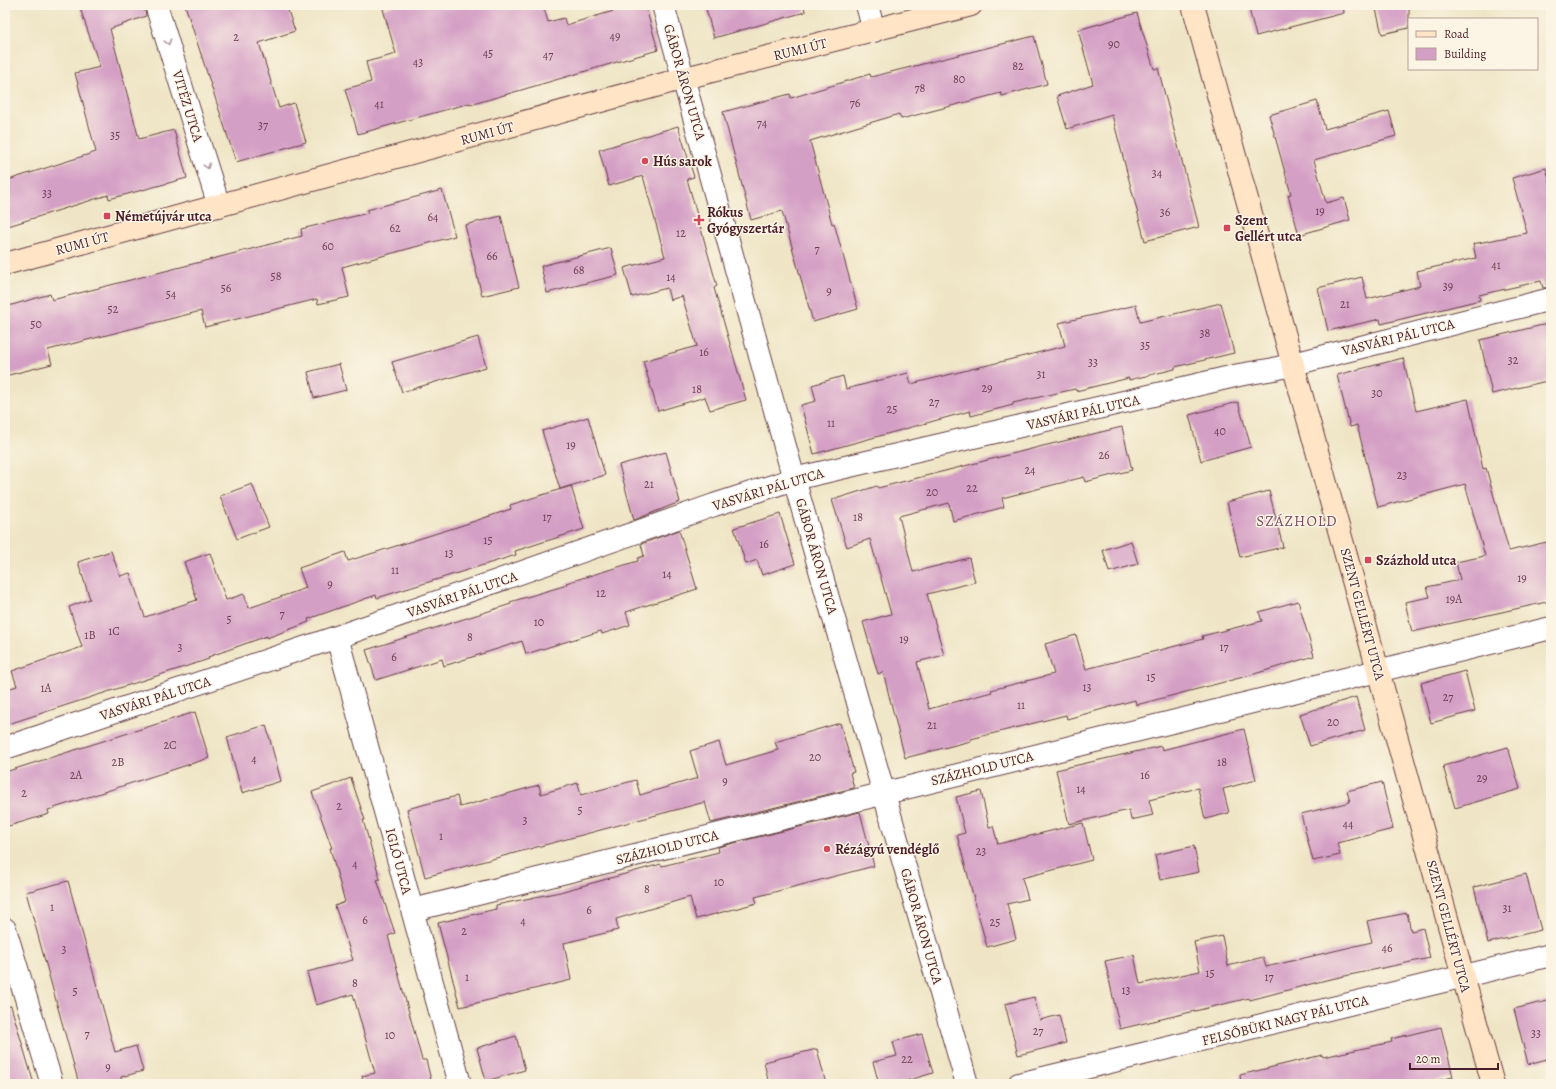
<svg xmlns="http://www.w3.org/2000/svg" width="1556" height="1089" viewBox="0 0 1556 1089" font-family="Alegreya,serif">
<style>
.building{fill:#d49fc5}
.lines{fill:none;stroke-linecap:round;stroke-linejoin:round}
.street-casing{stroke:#633d42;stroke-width:24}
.secondary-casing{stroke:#633d42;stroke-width:24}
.street{stroke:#fff;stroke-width:22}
.secondary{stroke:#ffe4c6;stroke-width:22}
.oneway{stroke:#ae9aa0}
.poi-dot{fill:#d1495b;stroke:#fcf5e5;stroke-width:1.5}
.labels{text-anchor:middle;stroke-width:3;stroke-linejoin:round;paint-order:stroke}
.number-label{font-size:12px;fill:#6c3f52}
.street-label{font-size:14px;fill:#4a1f2b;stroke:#fcf5e5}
.poi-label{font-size:14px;font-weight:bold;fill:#4a1f2b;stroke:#fcf5e5;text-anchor:start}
.neighbourhood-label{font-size:15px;letter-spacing:1px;fill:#7a4c61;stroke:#fcf5e5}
</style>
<rect width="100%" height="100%" fill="#fcf5e5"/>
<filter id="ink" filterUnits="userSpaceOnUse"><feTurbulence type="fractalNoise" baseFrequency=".025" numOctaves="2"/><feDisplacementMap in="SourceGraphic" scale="8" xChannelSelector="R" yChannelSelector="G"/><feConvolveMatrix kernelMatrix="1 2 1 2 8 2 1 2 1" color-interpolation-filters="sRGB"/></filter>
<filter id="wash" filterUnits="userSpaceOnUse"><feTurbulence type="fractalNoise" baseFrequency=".012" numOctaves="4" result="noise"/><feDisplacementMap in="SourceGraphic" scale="16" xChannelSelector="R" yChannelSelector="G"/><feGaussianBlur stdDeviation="0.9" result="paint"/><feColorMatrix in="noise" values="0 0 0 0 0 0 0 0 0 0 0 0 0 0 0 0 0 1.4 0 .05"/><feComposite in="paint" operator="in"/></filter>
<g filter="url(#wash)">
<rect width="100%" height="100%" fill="#efe5c6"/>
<g id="blocks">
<path class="building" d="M 79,5 L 144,5 L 146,16 L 110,29 L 139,139 L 174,130 L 187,178 L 109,199 L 108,195 L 5,227 L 5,181 L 96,152 L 75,73 L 100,67 Z
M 185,5 L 286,5 L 295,31 L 259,43 L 279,108 L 294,103 L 306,142 L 236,162 Z
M 395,5 L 543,5 L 548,22 L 564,18 L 566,25 L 634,5 L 645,5 L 658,50 L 470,105 L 470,103 L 358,134 L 345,89 L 371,82 L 366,62 L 396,54 L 383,9 Z
M 705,5 L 804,5 L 805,12 L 714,38 Z
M 1248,5 L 1343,5 L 1344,13 L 1256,36 Z
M 1375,5 L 1409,5 L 1409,28 L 1382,34 Z
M 1137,13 L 1154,69 L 1158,68 L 1199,227 L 1145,241 L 1112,115 L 1067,129 L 1057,96 L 1093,84 L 1078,30 Z
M 1034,36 L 1047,84 L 1002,96 L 1001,93 L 901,119 L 899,114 L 810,141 L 832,224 L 834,223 L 858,309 L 813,322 L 782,211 L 751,220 L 723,112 L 790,94 L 791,98 L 870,74 L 871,77 Z
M 1317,101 L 1325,129 L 1389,111 L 1396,136 L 1314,160 L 1326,203 L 1344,198 L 1350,220 L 1299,235 L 1288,195 L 1291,194 L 1269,115 Z
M 678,126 L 694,177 L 687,179 L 717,286 L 714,288 L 746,400 L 710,410 L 705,397 L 658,411 L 643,361 L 697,346 L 682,296 L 670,300 L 667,288 L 632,297 L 624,268 L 665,257 L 643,176 L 609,186 L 599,150 Z
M 1546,168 L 1551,186 L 1551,287 L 1543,288 L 1541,281 L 1479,295 L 1480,300 L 1381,324 L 1380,319 L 1328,331 L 1318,288 L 1362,277 L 1367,299 L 1420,286 L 1417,271 L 1476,258 L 1473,244 L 1527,233 L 1512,178 Z
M 442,190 L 455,236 L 342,267 L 349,297 L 318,304 L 317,299 L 205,327 L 201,311 L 48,350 L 52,364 L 5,376 L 5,307 L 50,294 L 52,300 L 302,236 L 301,229 L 368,213 L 367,210 Z
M 501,216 L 519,287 L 482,296 L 465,225 Z
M 611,248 L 618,275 L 547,293 L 541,266 Z
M 1221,303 L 1234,353 L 1175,367 L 1175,369 L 1129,380 L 1129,378 L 1076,391 L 1075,389 L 1013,403 L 1013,405 L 971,416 L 970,411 L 814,454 L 801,405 L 816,401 L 812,385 L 843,376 L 846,389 L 908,373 L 911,384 L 1065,346 L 1059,323 L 1136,305 L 1140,322 Z
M 1551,323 L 1551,380 L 1492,394 L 1480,340 Z
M 478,337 L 486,367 L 402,392 L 392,362 Z
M 1403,358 L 1416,411 L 1468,399 L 1483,469 L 1486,468 L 1509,551 L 1551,541 L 1551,601 L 1412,632 L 1405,602 L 1430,597 L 1427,587 L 1460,580 L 1456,562 L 1485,556 L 1465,484 L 1378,507 L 1357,425 L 1350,427 L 1337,375 Z
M 339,364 L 346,390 L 314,398 L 308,372 Z
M 1238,402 L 1251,447 L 1201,461 L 1189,415 Z
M 588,417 L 605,475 L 560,489 L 542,431 Z
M 1122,427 L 1132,470 L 1085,482 L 1084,477 L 1002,498 L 1004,507 L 953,521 L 949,503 L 899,516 L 913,572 L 969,558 L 975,582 L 927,594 L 944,655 L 917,662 L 929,709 L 992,692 L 991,690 L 1054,674 L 1045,644 L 1076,635 L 1086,669 L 1203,639 L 1202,636 L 1262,621 L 1259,612 L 1298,601 L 1314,656 L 1251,675 L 1136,705 L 1135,700 L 1067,719 L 1066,715 L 971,739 L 971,741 L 905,758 L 883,672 L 878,674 L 863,622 L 891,614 L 870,539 L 847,547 L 832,500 L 877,486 L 878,488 L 1043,446 Z
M 666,452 L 680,502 L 634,520 L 619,465 Z
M 252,484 L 269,527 L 237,539 L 220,496 Z
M 571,486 L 584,529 L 515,551 L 516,555 L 377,598 L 376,595 L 308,619 L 309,622 L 267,638 L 267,636 L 208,657 L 209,659 L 5,725 L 5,690 L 17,686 L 12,671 L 82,647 L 69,607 L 90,599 L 78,562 L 111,551 L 120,576 L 130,573 L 145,617 L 197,600 L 184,562 L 210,553 L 226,600 L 244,594 L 249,608 L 306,588 L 299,568 L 345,552 L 348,561 L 460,526 L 511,509 L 510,505 Z
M 1269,491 L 1283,547 L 1240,557 L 1227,502 Z
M 780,514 L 795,564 L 762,575 L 757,560 L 746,564 L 734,528 Z
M 679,530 L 697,589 L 626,612 L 630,625 L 602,634 L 601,631 L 526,654 L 522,641 L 444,666 L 442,659 L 376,680 L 366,650 L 511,604 L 510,602 L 567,585 L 566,583 L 638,561 L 638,558 L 644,556 L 641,544 Z
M 1131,541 L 1138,564 L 1109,572 L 1103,550 Z
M 1465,671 L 1475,711 L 1431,723 L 1421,683 Z
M 1356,697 L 1365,730 L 1310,746 L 1300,714 Z
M 195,712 L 209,758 L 48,810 L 49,814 L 5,827 L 5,772 Z
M 840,723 L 854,772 L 850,773 L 854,788 L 711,823 L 705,802 L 425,877 L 407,809 L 457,796 L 460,807 L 539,785 L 541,794 L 578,783 L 581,795 L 636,780 L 640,795 L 698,778 L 690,751 L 719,742 L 726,765 L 778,750 L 775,742 Z
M 266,725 L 281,781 L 242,793 L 227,737 Z
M 1244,729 L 1256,780 L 1223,789 L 1229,813 L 1205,819 L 1198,788 L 1149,800 L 1153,815 L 1131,820 L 1129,810 L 1069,824 L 1056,770 L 1161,746 L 1162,750 Z
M 1508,747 L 1520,789 L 1455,808 L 1443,766 Z
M 351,778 L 365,820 L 363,820 L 380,879 L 377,880 L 395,933 L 388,936 L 422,1060 L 426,1060 L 432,1084 L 363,1084 L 362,1076 L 375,1073 L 353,994 L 316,1005 L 307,972 L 353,960 L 335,906 L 345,902 L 330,848 L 332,848 L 312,792 Z
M 1382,782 L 1393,829 L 1337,843 L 1340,855 L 1313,861 L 1301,814 L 1350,802 L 1347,791 Z
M 981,791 L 989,827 L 993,826 L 998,844 L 1083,823 L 1092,860 L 1022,878 L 1028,899 L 1007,904 L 1016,939 L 987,947 L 957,835 L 965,833 L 956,797 Z
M 860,812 L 874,866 L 755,897 L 757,903 L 696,919 L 690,897 L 616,919 L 618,930 L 564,943 L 571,980 L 460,1007 L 438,923 L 496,909 L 496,905 L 560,892 L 661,864 L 662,866 L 719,852 L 718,847 Z
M 1194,846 L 1199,872 L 1160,880 L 1155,855 Z
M 1526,874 L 1541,930 L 1488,943 L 1474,887 Z
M 68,881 L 115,1052 L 136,1046 L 143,1071 L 121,1077 L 122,1084 L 79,1084 L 26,892 Z
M 1407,913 L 1411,931 L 1423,928 L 1430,958 L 1326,980 L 1250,1000 L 1249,998 L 1120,1029 L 1105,961 L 1134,955 L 1140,984 L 1200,971 L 1194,942 L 1222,936 L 1228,966 L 1263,957 L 1266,967 L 1372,942 L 1367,921 Z
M 1034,997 L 1040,1020 L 1059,1015 L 1066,1043 L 1018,1055 L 1005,1004 Z
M 1551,1000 L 1551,1058 L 1528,1064 L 1514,1009 Z
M 11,1006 L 34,1084 L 5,1084 L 5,1007 Z
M 1441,1027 L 1453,1077 L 1422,1084 L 1241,1084 L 1240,1075 L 1322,1055 L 1323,1057 L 1392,1042 L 1391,1039 Z
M 922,1034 L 933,1073 L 896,1084 L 879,1084 L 873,1062 L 897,1056 L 893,1042 Z
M 516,1036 L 525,1070 L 486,1081 L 477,1048 Z
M 817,1049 L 826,1084 L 769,1084 L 764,1062 Z"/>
</g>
</g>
<g filter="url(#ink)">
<use href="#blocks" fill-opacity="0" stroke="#633d42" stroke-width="1"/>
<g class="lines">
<defs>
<path id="street" d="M 156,5 L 219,206
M 663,5 L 794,479 L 967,1084
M 867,5 L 874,31
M 337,637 L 460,1084
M 5,748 L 337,637 L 714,505 L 794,479 L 1239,375 L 1274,369 L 1551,299
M 413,910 L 1551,628
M 5,929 L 52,1084
M 1019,1084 L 1551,955"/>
<path id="secondary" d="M 1193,5 L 1493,1084
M 5,264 L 685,78 L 971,5"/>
</defs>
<use href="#street" class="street-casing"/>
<use href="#secondary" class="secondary-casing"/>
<use href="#street" class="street"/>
<use href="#secondary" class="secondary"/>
</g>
<defs><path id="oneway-chevron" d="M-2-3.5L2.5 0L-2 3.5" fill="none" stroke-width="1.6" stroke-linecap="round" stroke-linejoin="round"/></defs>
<g class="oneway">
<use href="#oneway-chevron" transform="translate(168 42) rotate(73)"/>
<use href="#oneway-chevron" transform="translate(207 166) rotate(72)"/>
</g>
</g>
<g class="poi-dot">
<circle cx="645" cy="161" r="4"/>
<rect x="103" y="212" width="8" height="8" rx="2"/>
<path d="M697 214h4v4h4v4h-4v4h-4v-4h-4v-4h4z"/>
<rect x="1223" y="224" width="8" height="8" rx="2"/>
<rect x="1364" y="556" width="8" height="8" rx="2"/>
<circle cx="827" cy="849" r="4"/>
</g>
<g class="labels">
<g class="number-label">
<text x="615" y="40">49</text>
<text x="236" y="41">2</text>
<text x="1114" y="48">90</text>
<text x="488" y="57">45</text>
<text x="548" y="59">47</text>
<text x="418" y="66">43</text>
<text x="1018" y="70">82</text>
<text x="959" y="83">80</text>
<text x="920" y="92">78</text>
<text x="855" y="107">76</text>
<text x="379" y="108">41</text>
<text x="762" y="127">74</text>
<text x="263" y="129">37</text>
<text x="115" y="139">35</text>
<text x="1157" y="177">34</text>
<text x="47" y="197">33</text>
<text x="1320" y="215">19</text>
<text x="1165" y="216">36</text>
<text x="433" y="221">64</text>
<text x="395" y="232">62</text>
<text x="681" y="237">12</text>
<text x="328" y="250">60</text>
<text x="817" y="253">7</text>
<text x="492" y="260">66</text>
<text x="1496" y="269">41</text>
<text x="579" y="274">68</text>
<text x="276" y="280">58</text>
<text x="671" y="281">14</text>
<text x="1448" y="290">39</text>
<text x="226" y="292">56</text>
<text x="829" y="295">9</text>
<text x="171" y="298">54</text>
<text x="1345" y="308">21</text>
<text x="113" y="313">52</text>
<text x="36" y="328">50</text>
<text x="1205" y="337">38</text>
<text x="1145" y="349">35</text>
<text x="704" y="356">16</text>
<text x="1513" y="364">32</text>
<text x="1093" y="366">33</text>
<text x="1041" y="378">31</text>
<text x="987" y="392">29</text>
<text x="697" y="393">18</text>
<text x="1377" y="397">30</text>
<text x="934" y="406">27</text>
<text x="892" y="413">25</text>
<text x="831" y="427">11</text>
<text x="1220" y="435">40</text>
<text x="571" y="449">19</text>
<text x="1104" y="459">26</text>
<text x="1030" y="474">24</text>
<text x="1402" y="479">23</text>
<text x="649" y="488">21</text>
<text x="972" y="492">22</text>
<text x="932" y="496">20</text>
<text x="547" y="521">17</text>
<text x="858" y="521">18</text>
<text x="488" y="544">15</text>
<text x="764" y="548">16</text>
<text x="449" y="557">13</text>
<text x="395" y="574">11</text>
<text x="667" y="578">14</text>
<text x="1522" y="582">19</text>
<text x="330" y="588">9</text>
<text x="601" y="597">12</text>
<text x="1454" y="603">19A</text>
<text x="282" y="618">7</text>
<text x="229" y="623">5</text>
<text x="539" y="626">10</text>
<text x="114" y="635">1C</text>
<text x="90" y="639">1B</text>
<text x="470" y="641">8</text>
<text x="904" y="643">19</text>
<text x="180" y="651">3</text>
<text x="1224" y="651">17</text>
<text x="394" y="661">6</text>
<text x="1151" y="681">15</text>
<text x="1087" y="691">13</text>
<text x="46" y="692">1A</text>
<text x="1448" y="701">27</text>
<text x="1021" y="709">11</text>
<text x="1333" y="726">20</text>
<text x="932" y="729">21</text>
<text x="170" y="749">2C</text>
<text x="815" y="761">20</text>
<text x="254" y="763">4</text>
<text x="118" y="766">2B</text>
<text x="1222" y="766">18</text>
<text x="76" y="779">2A</text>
<text x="1145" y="779">16</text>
<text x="1482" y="782">29</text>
<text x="725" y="785">9</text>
<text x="1081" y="793">14</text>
<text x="24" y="797">2</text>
<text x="339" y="810">2</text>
<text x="580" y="814">5</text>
<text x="525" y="824">3</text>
<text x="1348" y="828">44</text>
<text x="441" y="840">1</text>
<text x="981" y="855">23</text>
<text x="355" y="868">4</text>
<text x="719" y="886">10</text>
<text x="647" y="893">8</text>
<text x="52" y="911">1</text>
<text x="1507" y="912">31</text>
<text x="589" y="914">6</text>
<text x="365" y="924">6</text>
<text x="523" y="925">4</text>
<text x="995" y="926">25</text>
<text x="464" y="935">2</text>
<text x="1387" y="952">46</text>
<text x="64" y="953">3</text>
<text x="1210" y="977">15</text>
<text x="467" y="981">1</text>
<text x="1269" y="981">17</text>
<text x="355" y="987">8</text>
<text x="1126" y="994">13</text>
<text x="75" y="995">5</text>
<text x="1038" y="1035">27</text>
<text x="1536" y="1037">33</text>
<text x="87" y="1038">7</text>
<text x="390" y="1039">10</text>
<text x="907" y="1063">22</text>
<text x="108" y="1071">9</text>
</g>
<g class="street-label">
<text transform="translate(800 49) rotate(-14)" y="5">RUMI ÚT</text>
<text transform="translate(685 82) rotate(74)" y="5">GÁBOR ÁRON UTCA</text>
<text transform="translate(188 106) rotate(73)" y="5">VITÉZ UTCA</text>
<text transform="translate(487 133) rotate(-15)" y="5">RUMI ÚT</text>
<text transform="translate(82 243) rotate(-15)" y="5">RUMI ÚT</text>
<text transform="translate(1398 337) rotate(-14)" y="5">VASVÁRI PÁL UTCA</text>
<text transform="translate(1083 412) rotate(-13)" y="5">VASVÁRI PÁL UTCA</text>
<text transform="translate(768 489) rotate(-17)" y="5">VASVÁRI PÁL UTCA</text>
<text transform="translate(817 556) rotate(74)" y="5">GÁBOR ÁRON UTCA</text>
<text transform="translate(462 594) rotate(-19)" y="5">VASVÁRI PÁL UTCA</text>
<text transform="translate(1363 614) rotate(75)" y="5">SZENT GELLÉRT UTCA</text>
<text transform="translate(155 698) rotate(-18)" y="5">VASVÁRI PÁL UTCA</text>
<text transform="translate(982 768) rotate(-14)" y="5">SZÁZHOLD UTCA</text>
<text transform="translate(667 847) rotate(-14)" y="5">SZÁZHOLD UTCA</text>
<text transform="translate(399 861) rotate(75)" y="5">IGLÓ UTCA</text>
<text transform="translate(922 926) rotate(74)" y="5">GÁBOR ÁRON UTCA</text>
<text transform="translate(1449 926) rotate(75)" y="5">SZENT GELLÉRT UTCA</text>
<text transform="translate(1285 1020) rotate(-14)" y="5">FELSŐBÜKI NAGY PÁL UTCA</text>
</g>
<g class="poi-label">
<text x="653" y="166">Hús sarok</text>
<text x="707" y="217">Rókus<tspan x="707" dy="16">Gyógyszertár</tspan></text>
<text x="115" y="221">Németújvár utca</text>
<text x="1235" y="225">Szent<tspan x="1235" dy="16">Gellért utca</tspan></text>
<text x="1376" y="565">Százhold utca</text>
<text x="835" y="854">Rézágyú vendéglő</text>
</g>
<g class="neighbourhood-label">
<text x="1297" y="526">SZÁZHOLD</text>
</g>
</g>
<rect width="1556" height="1089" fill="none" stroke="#fcf5e5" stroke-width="20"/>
<rect x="1408" y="18" width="130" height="52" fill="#fcf5e5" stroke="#b59f9b"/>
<rect x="1416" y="31" width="20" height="6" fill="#ffe4c6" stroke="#b59f9b"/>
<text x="1444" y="38" font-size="12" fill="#4a1f2b">Road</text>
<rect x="1416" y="48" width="20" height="12" fill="#d49fc5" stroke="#b59f9b"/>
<text x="1444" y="58" font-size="12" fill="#4a1f2b">Building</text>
<path d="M1410 1063v6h88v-6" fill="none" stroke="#4a1f2b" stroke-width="2"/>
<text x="1416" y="1063" font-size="12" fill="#4a1f2b" stroke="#fcf5e5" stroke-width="3" paint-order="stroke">20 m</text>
</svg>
